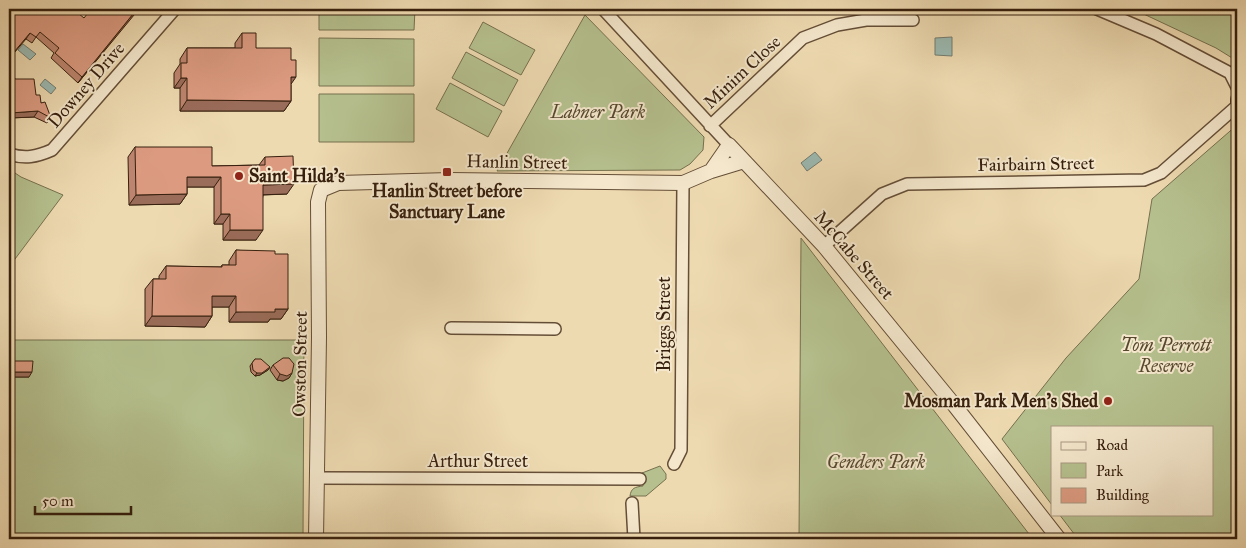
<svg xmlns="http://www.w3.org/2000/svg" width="1246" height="548" viewBox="0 0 1246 548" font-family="'IM FELL Great Primer',serif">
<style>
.green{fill:#b5c08e;stroke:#76704e}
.water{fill:#9bbab2;stroke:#737c70}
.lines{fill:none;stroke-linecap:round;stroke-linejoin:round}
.minor-casing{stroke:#654e37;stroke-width:14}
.tertiary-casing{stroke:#654e37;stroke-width:16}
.minor{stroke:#f4e7cc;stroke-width:11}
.tertiary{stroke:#f4e7cc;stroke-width:14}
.wall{fill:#bd856f;stroke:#37200e}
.shaded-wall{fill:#9a6c5a;stroke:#37200e}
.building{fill:#dc9b81;stroke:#37200e}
.poi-dot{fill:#8f2418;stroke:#f4e7cc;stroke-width:2}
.labels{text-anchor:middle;stroke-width:4;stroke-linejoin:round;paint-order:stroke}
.street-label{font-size:18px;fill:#37200e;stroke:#f4e7cc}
.park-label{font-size:18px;font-style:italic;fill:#56482e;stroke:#f4e7cc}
.poi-label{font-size:18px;font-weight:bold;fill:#37200e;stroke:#f4e7cc;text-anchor:start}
</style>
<rect width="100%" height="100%" fill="#eedab1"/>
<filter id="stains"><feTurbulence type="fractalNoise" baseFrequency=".004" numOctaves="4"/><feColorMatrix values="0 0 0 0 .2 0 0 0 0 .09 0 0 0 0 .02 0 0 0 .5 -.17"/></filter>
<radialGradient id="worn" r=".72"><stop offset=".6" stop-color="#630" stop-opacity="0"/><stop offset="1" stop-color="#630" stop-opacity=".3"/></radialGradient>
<path class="green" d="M 319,9 L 415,9 L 414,30 L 319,30 Z
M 1133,9 L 1237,9 L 1237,61 L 1216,48 Z
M 585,15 L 704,137 L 703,150 L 690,164 L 680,170 L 497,171 Z
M 483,22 L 535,50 L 521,75 L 469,48 Z
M 319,38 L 414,39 L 414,86 L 319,86 Z
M 466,52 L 518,80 L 504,106 L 452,78 Z
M 450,83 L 502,111 L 488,137 L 436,109 Z
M 319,94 L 414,94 L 414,142 L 319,142 Z
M 1237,125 L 1237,539 L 1078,539 L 1059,514 L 1212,514 L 1212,427 L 1052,427 L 1052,505 L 1002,439 L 1066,358 L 1139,279 L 1152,199 Z
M 9,169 L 21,177 L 63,195 L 9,267 Z
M 801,238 L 1029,534 L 1024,539 L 799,539 Z
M 9,340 L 304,340 L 303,539 L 9,539 Z
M 660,466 L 666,474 L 666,479 L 646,496 L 630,496 C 631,488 635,487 643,486 L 642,473 Z"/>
<path class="water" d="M 952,37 L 952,56 L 935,55 L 935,38 Z
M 23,44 L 36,54 L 30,60 L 18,50 Z
M 45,79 L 56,88 L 51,94 L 40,85 Z
M 815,152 L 822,160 L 807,171 L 801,163 Z"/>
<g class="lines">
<defs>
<path id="minor" d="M 603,9 L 729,145
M 1097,9 L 1156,34 L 1230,73 L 1237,87
M 710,126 L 803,38 L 837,25 L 866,20 L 913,20
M 9,154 C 25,159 36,157 52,150 L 175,9
M 824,246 L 882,194 L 907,184 L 1144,180 L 1161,173 L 1237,106 L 1237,99
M 451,328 L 555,329
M 674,464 L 681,450 L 683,183
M 316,478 L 640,479
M 632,503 L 634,539"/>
<path id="tertiary" d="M 711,171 L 729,145 L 824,246 L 955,406 L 1059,539
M 316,539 L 319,337 L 318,202 L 321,190 L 338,183 L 450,180 L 683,183 L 711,171 L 744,161"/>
</defs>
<use href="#minor" class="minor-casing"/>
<use href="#tertiary" class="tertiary-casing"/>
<use href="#minor" class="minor"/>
<use href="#tertiary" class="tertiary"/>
</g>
<path class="wall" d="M 9,12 L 84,18 L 133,15 L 78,83 L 51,58 L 54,53 L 36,37 L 32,43 L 26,39 Z
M 242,33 L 291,85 L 291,101 L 284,111 L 180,111 L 180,88 L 174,88 L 174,73 L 180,64 L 180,59 L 187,48 L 235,48 L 235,43 Z
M 9,74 L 36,95 L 51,118 L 47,123 L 34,117 L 9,118 Z
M 135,147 L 212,166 L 259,165 L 265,157 L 287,194 L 263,195 L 256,240 L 223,240 L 223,224 L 214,224 L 214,187 L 187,187 L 187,194 L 180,204 L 129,205 L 128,157 Z
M 236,250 L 275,254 L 288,309 L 281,319 L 270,319 L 268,322 L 229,322 L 229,307 L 212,307 L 212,316 L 205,327 L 145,326 L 145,289 L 153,279 L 159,279 L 159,276 L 166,266 L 221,267 L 222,265 L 229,265 L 229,261 Z
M 255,359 L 270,367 L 268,370 L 260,375 L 255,376 L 251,372 L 250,366 Z
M 10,361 L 29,377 L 9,377 L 9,363 Z
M 273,365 L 292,373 L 289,378 L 283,381 L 277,380 L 270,370 Z"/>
<path class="shaded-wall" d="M 137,9 L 139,9 L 78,83 L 82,77 Z
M 30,33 L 26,39 L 9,59 L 9,58 Z
M 291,77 L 296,77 L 289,87 Z
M 181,78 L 187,78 L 180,88 L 174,88 Z
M 187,100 L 291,101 L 284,111 L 180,111 Z
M 38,111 L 34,117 L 9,118 L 9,115 L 10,113 Z
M 187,177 L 221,177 L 214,187 L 180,187 Z
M 294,184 L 287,194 L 256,195 L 263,185 Z
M 187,194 L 180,204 L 129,205 L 136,195 Z
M 221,214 L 230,214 L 223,224 L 214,224 Z
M 230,230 L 263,230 L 256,240 L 223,240 Z
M 212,296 L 236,296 L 229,307 L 205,307 Z
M 275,309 L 288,309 L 281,319 L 270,319 L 268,322 L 229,322 L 236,312 Z
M 152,316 L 212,316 L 205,327 L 145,326 Z
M 270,367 L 268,370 L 260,375 L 255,376 L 257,373 Z
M 10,372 L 32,372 L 29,377 L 9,377 L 9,374 Z
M 292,373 L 289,378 L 283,381 L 277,380 L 280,374 Z"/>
<path class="building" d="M 12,9 L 73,9 L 84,18 L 91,9 L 137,9 L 82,77 L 55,53 L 59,48 L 40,32 L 36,37 L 30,33 L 9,58 L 9,12 Z
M 242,33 L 256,33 L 256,48 L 291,48 L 291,60 L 296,60 L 296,77 L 291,77 L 291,101 L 187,100 L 187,78 L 181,78 L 181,63 L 187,63 L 187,48 L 242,48 Z
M 9,74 L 14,79 L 34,79 L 36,95 L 40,95 L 41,103 L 45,102 L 51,118 L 38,111 L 10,113 L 9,104 Z
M 135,147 L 212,147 L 212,166 L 265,165 L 265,157 L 293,156 L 294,184 L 263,185 L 263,230 L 230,230 L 230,214 L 221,214 L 221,177 L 187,177 L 187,194 L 136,195 Z
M 236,250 L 275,251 L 275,254 L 288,254 L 288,309 L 275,309 L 275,312 L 236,312 L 236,296 L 212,296 L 212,316 L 152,316 L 153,279 L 166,279 L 166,266 L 222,267 L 222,265 L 236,265 Z
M 283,358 L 289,358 L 294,364 L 292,373 L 287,376 L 280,374 L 273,365 Z
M 255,359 L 261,359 L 270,367 L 262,373 L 257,373 L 253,370 L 252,363 Z
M 10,361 L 33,361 L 32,372 L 10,372 Z"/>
<g class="poi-dot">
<rect x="442" y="167" width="10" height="10" rx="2.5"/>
<circle cx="239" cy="176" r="5"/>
<circle cx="1108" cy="401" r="5"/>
</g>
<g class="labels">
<g class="street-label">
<text transform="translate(742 72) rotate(-43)" y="6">Minim Close</text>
<text transform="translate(86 85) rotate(-49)" y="6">Downey Drive</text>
<text transform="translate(517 162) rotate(1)" y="6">Hanlin Street</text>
<text transform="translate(1036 164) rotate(-1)" y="6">Fairbairn Street</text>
<text transform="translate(854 255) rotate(49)" y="6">McCabe Street</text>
<text transform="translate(664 324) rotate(-90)" y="6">Briggs Street</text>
<text transform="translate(300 364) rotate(-89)" y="6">Owston Street</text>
<text x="478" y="467">Arthur Street</text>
</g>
<g class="park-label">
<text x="598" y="118">Labner Park</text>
<text x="1166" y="351">Tom Perrott<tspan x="1166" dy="21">Reserve</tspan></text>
<text x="876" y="468">Genders Park</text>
</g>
<g class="poi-label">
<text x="249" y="182">Saint Hilda's</text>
<text x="447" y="197" text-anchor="middle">Hanlin Street before<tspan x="447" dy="21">Sanctuary Lane</tspan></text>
<text x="1098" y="407" text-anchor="end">Mosman Park Men's Shed</text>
</g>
</g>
<rect width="1246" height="548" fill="none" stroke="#eedab1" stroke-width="30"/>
<rect x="10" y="10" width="1226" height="528" fill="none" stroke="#37200e" stroke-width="2.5"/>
<rect x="15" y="15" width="1216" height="518" fill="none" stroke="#37200e"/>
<rect x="1051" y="426" width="162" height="90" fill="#f4e7cc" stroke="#a89780"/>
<rect x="1061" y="442" width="25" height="8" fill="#f4e7cc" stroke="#a89780"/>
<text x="1096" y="450" font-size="15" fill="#37200e">Road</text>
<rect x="1061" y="463" width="25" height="15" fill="#b5c08e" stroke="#a89780"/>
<text x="1096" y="476" font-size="15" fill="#37200e">Park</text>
<rect x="1061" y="488" width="25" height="15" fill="#dc9b81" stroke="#a89780"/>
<text x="1096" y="500" font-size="15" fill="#37200e">Building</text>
<path d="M35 506v8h96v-8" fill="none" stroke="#37200e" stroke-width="2.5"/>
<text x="42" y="506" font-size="15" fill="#37200e" stroke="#f4e7cc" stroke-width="4" paint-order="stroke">50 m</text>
<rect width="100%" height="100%" filter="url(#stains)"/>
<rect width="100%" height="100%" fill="url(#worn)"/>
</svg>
